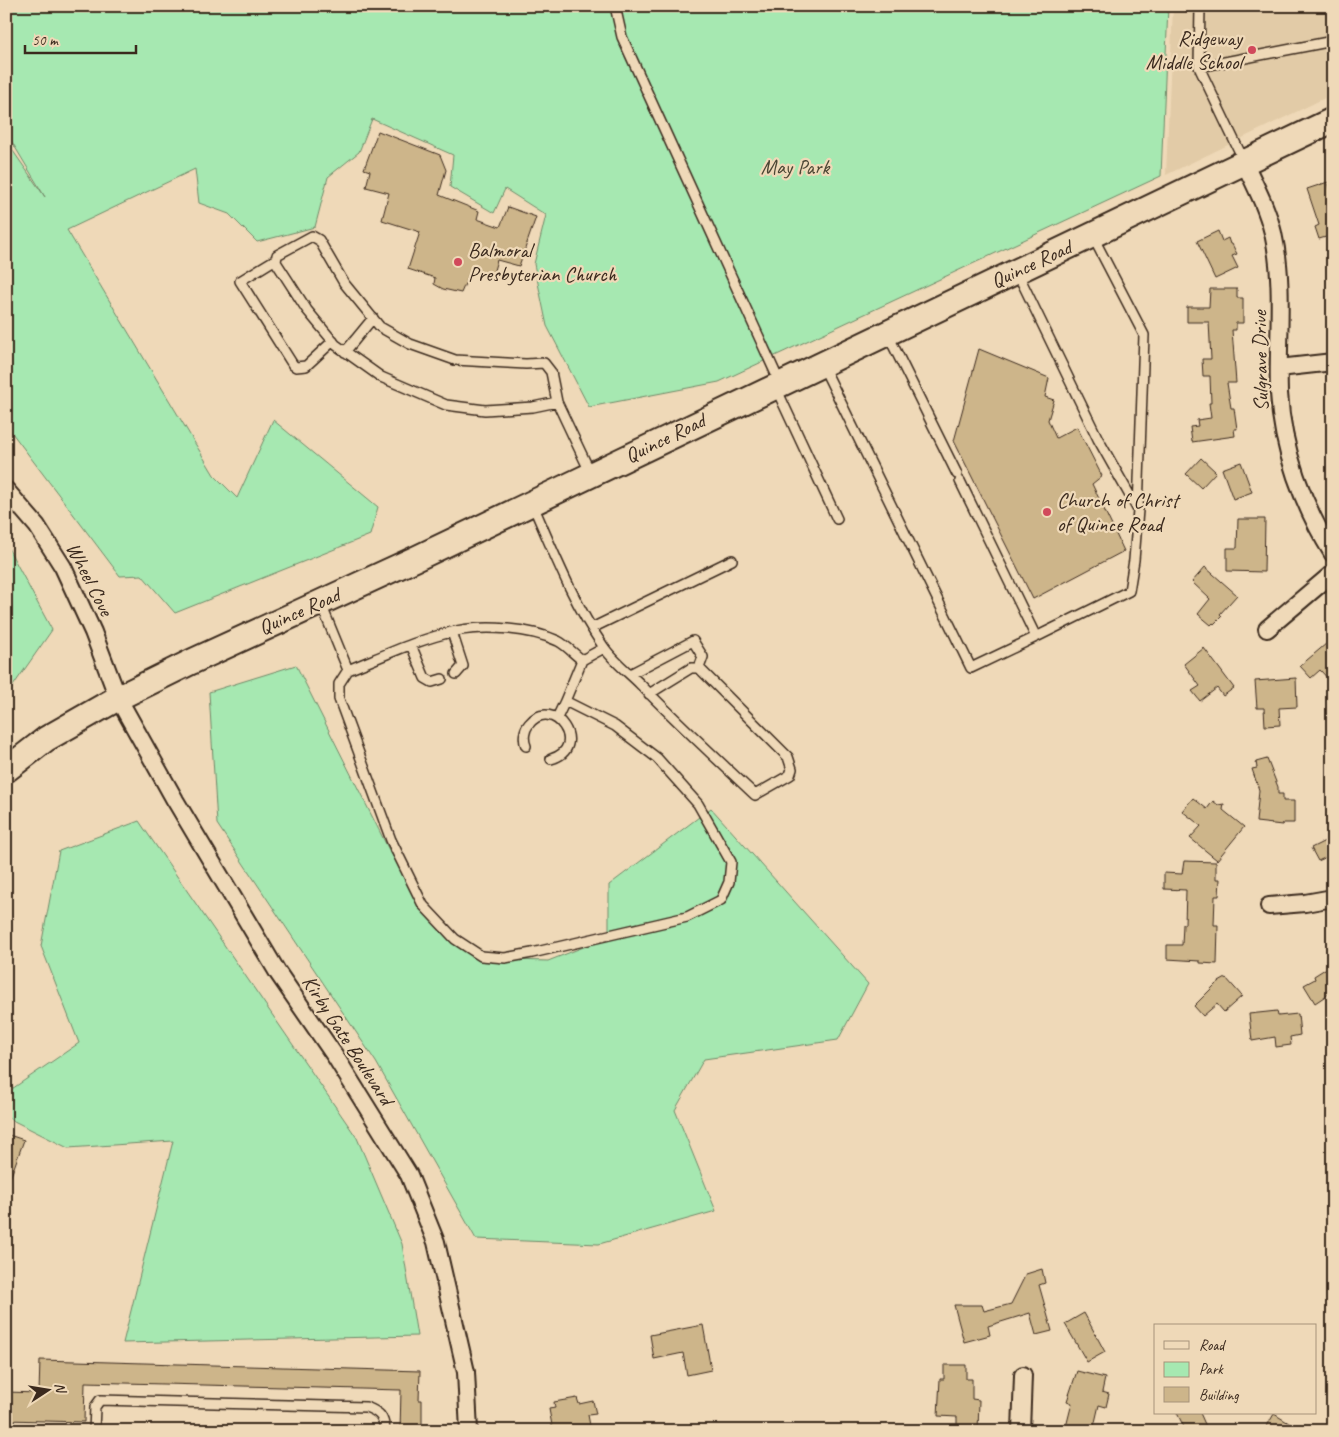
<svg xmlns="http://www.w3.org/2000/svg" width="1339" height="1437" viewBox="0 0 1339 1437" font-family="Caveat,sans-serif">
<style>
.built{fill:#e2cba7}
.green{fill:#a6e8b1;stroke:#708968}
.building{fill:#cdb58a;stroke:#3b2a1e}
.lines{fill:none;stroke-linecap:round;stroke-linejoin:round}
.lane-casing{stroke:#3b2a1e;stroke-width:12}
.street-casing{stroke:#3b2a1e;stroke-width:20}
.secondary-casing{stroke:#3b2a1e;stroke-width:28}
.lane{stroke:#efd9b8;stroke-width:9}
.street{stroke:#efd9b8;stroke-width:16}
.secondary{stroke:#efd9b8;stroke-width:24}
.poi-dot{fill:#d1495b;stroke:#efd9b8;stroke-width:2}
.labels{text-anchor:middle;stroke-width:4.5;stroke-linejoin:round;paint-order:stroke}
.poi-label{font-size:21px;fill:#3b2a1e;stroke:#efd9b8;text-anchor:start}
.park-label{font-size:21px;fill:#4b4634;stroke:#efd9b8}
.street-label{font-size:21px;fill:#3b2a1e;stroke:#efd9b8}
</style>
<rect width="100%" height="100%" fill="#efd9b8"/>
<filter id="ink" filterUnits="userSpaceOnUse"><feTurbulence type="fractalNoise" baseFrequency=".02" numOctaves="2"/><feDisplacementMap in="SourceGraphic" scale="10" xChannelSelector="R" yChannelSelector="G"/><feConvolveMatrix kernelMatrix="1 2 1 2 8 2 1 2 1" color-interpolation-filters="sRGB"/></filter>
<g filter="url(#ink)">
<path class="built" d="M 1173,6 L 1333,6 L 1333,94 L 1166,175 Z"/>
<path class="green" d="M 6,6 L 1168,6 L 1161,176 L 719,382 L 589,407 L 547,326 L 534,264 L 546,215 L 505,189 L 494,213 L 450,187 L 453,155 L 372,119 L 359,152 L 328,177 L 315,227 L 257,242 L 229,214 L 199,203 L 195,169 L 67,230 L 214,475 L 237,498 L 273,420 L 378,507 L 370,535 L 175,613 L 142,575 L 120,576 L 6,425 L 6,141 L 45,197 L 6,132 Z
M 6,544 L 52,630 L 6,696 Z
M 296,665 L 389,850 L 429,915 L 482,955 L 510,960 L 548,961 L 609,937 L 609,885 L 711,808 L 868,984 L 838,1040 L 704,1059 L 675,1110 L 716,1211 L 599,1244 L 476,1239 L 376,1062 L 217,824 L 209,692 Z
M 139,821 L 357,1138 L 402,1244 L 417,1336 L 123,1343 L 173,1141 L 68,1148 L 6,1117 L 6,1093 L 79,1043 L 41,946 L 59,851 Z"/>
<path class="building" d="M 378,131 L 440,155 L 446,170 L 439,195 L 479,211 L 477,219 L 500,227 L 508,207 L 536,217 L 519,266 L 497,260 L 492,277 L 470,272 L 461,293 L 443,289 L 434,284 L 435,278 L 408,269 L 420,232 L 382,220 L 389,193 L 366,187 L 370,171 L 364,169 Z
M 1328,182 L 1333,197 L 1333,235 L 1319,239 L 1315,227 L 1319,225 L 1307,189 Z
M 1218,231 L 1222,241 L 1228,238 L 1230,244 L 1232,244 L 1237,254 L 1232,256 L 1238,268 L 1215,279 L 1197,241 Z
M 1210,289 L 1237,289 L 1237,298 L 1243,298 L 1243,323 L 1236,323 L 1236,330 L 1232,330 L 1236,383 L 1227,383 L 1231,408 L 1234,408 L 1237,429 L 1234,429 L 1235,436 L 1192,442 L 1190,427 L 1198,426 L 1197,420 L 1211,418 L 1209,403 L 1211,403 L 1210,376 L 1203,376 L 1202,359 L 1211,359 L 1209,322 L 1187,322 L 1187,307 L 1209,307 Z
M 979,349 L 1049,378 L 1045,397 L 1054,400 L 1048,420 L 1056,438 L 1077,427 L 1102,476 L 1092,484 L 1124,551 L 1033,599 L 954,441 Z
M 1201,458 L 1216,472 L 1201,488 L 1186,474 Z
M 1241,462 L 1252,492 L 1233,499 L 1222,469 Z
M 1238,519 L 1265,519 L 1264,572 L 1227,571 L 1227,548 L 1237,548 Z
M 1205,567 L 1237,595 L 1220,614 L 1222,616 L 1214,624 L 1213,623 L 1211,625 L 1198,614 L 1210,599 L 1192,582 Z
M 1333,638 L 1333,684 L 1320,670 L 1311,678 L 1300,666 Z
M 1204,648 L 1234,688 L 1223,696 L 1217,688 L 1200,701 L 1192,691 L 1200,686 L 1184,664 Z
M 1296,678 L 1297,707 L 1279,708 L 1280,725 L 1265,726 L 1264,708 L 1257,708 L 1255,681 Z
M 1267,759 L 1278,787 L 1278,794 L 1283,794 L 1283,801 L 1294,801 L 1294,823 L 1283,823 L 1282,825 L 1256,822 L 1259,790 L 1252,769 L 1257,768 L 1256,762 Z
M 1193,798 L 1207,809 L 1213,801 L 1218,805 L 1224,804 L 1223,810 L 1244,827 L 1217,860 L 1190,838 L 1201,826 L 1182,811 Z
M 1333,837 L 1333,854 L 1318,861 L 1311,848 Z
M 1184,861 L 1216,862 L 1216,879 L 1220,879 L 1219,896 L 1215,896 L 1214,925 L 1218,925 L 1217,964 L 1200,963 L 1200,961 L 1167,959 L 1167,945 L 1182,945 L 1183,924 L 1185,924 L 1186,890 L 1164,889 L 1164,873 L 1182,874 Z
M 1333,964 L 1333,991 L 1315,1003 L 1304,985 L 1315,979 L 1314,976 Z
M 1226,978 L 1242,996 L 1224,1012 L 1217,1004 L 1203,1016 L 1194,1006 L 1217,983 Z
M 1277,1011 L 1278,1016 L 1298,1014 L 1300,1035 L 1290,1037 L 1291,1045 L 1276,1047 L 1275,1037 L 1252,1041 L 1249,1014 Z
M 6,1134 L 24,1140 L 8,1184 L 6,1183 Z
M 1042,1269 L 1045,1283 L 1039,1285 L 1052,1331 L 1036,1335 L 1030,1313 L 988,1326 L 990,1335 L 964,1342 L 954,1305 L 982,1305 L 984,1311 L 1011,1304 L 1026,1274 Z
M 1084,1313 L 1105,1352 L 1087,1362 L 1065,1324 Z
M 703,1325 L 711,1370 L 687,1375 L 683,1353 L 654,1359 L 650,1335 Z
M 40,1360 L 420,1371 L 419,1400 L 422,1400 L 422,1431 L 400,1431 L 401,1390 L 85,1382 L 84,1422 L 6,1420 L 6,1392 L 39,1393 Z
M 944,1365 L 966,1365 L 966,1379 L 972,1379 L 972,1399 L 979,1400 L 978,1431 L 957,1431 L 957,1417 L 938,1416 L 940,1379 L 944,1379 Z
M 1077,1371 L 1105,1378 L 1102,1392 L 1109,1394 L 1106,1407 L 1099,1405 L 1093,1431 L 1065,1431 L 1072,1403 L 1067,1401 Z
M 577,1398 L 579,1404 L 593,1401 L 596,1414 L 588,1415 L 591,1431 L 553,1431 L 549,1409 L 555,1408 L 554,1402 Z
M 1177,1413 L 1200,1413 L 1208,1431 L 1186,1431 Z
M 1274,1414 L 1302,1431 L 1264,1431 Z"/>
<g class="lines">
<defs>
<path id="lane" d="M 615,6 L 622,37 L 780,383
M 1200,6 L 1199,67 L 1244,161
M 1199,67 L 1333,41
M 276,259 L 240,281 L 293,365 L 296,367 L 306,366 L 333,341
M 1017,272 L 1098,439 L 1138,510
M 888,335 L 957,474
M 345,352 L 373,318
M 823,366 L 971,668 L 1036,637
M 776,388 L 837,519
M 557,402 L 551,372 L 544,363 L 526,364 L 455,360 L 410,344 L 380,327 L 344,283 L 319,240 L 312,236 L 277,255 L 276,262 L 307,310 L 336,345 L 381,377 L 446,405 L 485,410 L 533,407 L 557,402 L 591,474
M 960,481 L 1036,637 L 1129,591 L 1134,560 L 1138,510 L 1144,335 L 1092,235
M 532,503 C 553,551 573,602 603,646 C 612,660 628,672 640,684 C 677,722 716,758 755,795 L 790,775 L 792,769 L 788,757 L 699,668 L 691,668 L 649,694
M 321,604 L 348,670 L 339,684 L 339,699 L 391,840 L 423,905 L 455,939 L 481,956 L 505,958 L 532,953 L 687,917 L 721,900 L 729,882 L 731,862 L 698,804 L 657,758 L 615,726 L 565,701 L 582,660 L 604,648
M 592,628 L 732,560
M 452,632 L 463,666 L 456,674
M 411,645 L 425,678 L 432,682 L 442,679
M 348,670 C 383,656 419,639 456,631 C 486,625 530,628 558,641 C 566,645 574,654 582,660
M 630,674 L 693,641 L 703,657 L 699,668
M 557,718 L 565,701
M 526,746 C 523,739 524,730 529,724 C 553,694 591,748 551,759
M 6,1430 L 50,1431
M 94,1431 L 95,1407 L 100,1400 L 366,1407 C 379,1412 384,1416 385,1431"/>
<path id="street" d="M 1244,162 C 1255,185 1267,208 1273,233 C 1285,285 1277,340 1279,393 C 1282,449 1303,506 1333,554
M 1279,368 L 1333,362
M 6,490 L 37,526 L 63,567 L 93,632 L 118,698 L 175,800 L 278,973 L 335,1056 L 409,1175 L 436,1242 L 466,1372 L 469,1431
M 1267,629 L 1333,573
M 1269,906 L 1305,903 L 1333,898
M 1021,1431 L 1023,1375"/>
<path id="secondary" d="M 6,770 L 46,739 L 118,698 L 191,662 L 415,559 L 1333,120"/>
</defs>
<use href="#lane" class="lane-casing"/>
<use href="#street" class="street-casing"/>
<use href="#secondary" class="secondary-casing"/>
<use href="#lane" class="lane"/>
<use href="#street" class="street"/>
<use href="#secondary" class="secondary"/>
</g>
</g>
<g class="poi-dot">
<circle cx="1252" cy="50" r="5"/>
<circle cx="458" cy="262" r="5"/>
<circle cx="1047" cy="512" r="5"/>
</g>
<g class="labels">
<g class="poi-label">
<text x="1242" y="45" text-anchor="end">Ridgeway<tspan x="1242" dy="24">Middle School</tspan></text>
<text x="468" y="257">Balmoral<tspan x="468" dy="24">Presbyterian Church</tspan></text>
<text x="1057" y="507">Church of Christ<tspan x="1057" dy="24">of Quince Road</tspan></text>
</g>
<g class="park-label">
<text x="795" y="174">May Park</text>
</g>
<g class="street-label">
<text transform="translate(1031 264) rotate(-25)" y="7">Quince Road</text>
<text transform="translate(1260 361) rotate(-91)" y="7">Sulgrave Drive</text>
<text transform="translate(665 438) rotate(-26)" y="7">Quince Road</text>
<text transform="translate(90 579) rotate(63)" y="7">Wheel Cove</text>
<text transform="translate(299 611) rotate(-24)" y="7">Quince Road</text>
<text transform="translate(348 1040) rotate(57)" y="7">Kirby Gate Boulevard</text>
</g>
</g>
<rect width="1339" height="1437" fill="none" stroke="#efd9b8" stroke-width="25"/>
<rect x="12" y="12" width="1314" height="1412" fill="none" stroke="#3b2a1e" stroke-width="2" filter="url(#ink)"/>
<rect x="1154" y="1324" width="162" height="90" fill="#efd9b8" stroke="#a7937a"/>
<rect x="1164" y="1341" width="25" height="8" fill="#efd9b8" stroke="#a7937a"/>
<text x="1199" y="1350" font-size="15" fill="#3b2a1e">Road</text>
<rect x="1164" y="1362" width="25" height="15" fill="#a6e8b1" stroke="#a7937a"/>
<text x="1199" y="1374" font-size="15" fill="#3b2a1e">Park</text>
<rect x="1164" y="1387" width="25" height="15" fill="#cdb58a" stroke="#a7937a"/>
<text x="1199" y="1400" font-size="15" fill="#3b2a1e">Building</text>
<g transform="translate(48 1390) rotate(78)" stroke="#efd9b8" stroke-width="4" paint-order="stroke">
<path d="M0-4L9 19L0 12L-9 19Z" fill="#3b2a1e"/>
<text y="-8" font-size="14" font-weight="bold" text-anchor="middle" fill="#3b2a1e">N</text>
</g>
<path d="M25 45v8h111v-8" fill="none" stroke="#3b2a1e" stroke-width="2.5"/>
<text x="32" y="45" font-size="15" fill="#3b2a1e" stroke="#efd9b8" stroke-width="4" paint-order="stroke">50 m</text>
</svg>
